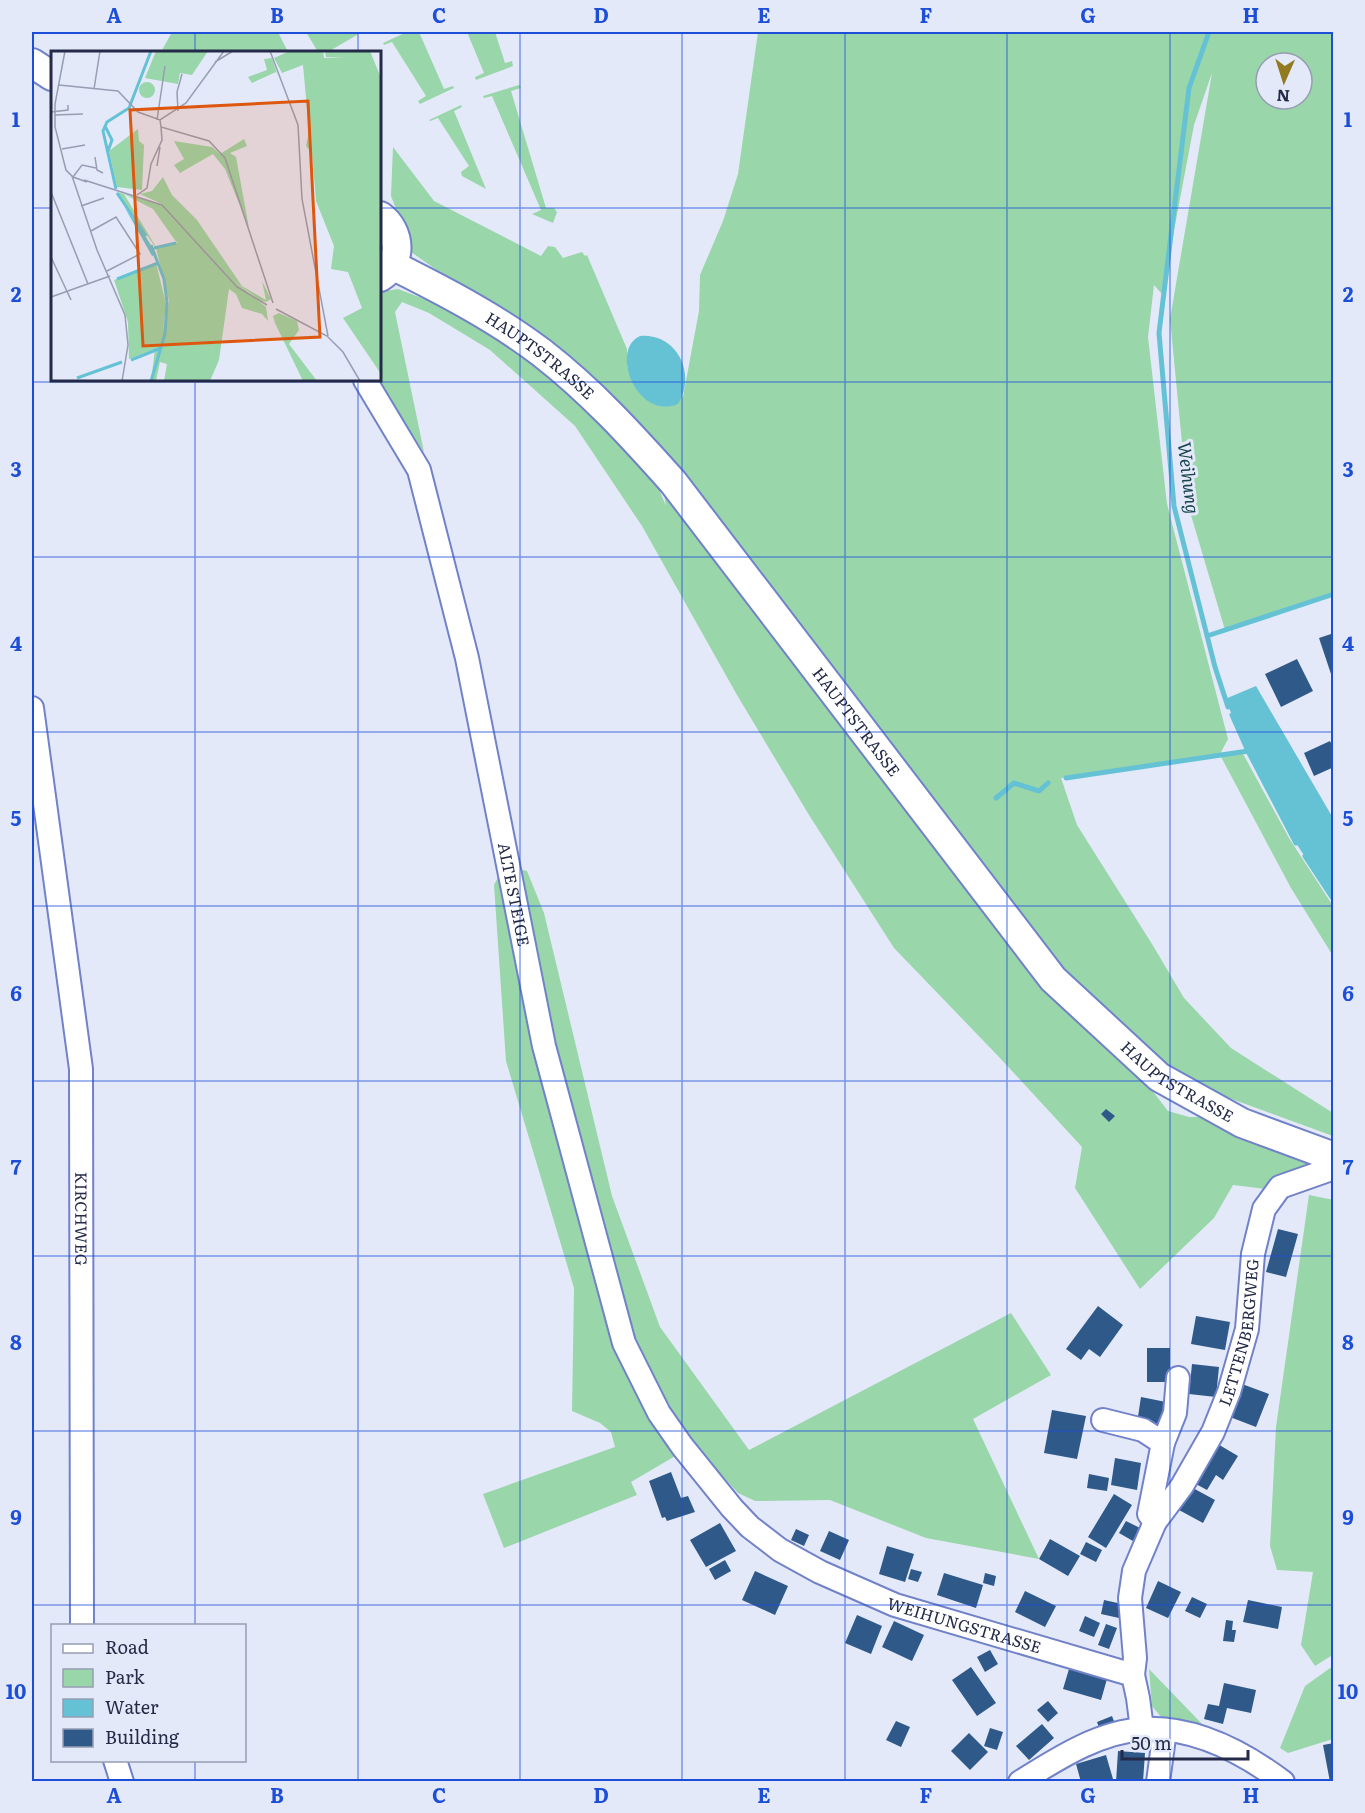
<svg xmlns="http://www.w3.org/2000/svg" width="1365" height="1813" viewBox="0 0 1365 1813" font-family="Literata,serif">
<style>
.green{fill:#99d6aa;fill-rule:evenodd}
.water{fill:#65c2d5}
.lines{fill:none;stroke-linecap:round;stroke-linejoin:round}
.stream{stroke:#65c2d5;stroke-width:5}
.building{fill:#2e5989}
.minor-casing{stroke:#7182c9;stroke-width:26}
.major-casing{stroke:#7182c9;stroke-width:32}
.minor{stroke:#fff;stroke-width:22}
.major{stroke:#fff;stroke-width:28}
.grid{fill:none;stroke:#1d4ed8;stroke-width:1.5;stroke-opacity:0.55}
.labels{text-anchor:middle;stroke-width:6;stroke-linejoin:round;paint-order:stroke}
.street-label{font-size:16px;fill:#242b48;stroke:#e4e9f9}
.water-label{font-size:18px;font-style:italic;fill:#19444d;stroke:#e4e9f9}
.inset-river{fill:none;stroke:#65c2d5;stroke-width:3}
.inset-road{fill:none;stroke:#979db2;stroke-width:1.5}
.view{fill:#de570f;fill-opacity:0.15;stroke:#de570f;stroke-width:3}
.inset-edge{fill:none;stroke:#242b48;stroke-width:3}
.neatline{fill:none;stroke:#1d4ed8;stroke-width:2}
.grid-label{font-size:20px;text-anchor:middle;font-weight:bold;fill:#1d4ed8}
</style>
<rect width="100%" height="100%" fill="#e4e9f9"/>
<path class="green" d="M 172,32 L 278,32 L 288,52 L 161,52 Z
M 306,32 L 362,32 L 333,49 L 331,52 L 318,52 Z
M 407,32 L 419,32 L 444,89 L 453,86 L 454,88 L 420,104 L 418,101 L 426,96 L 392,42 L 384,45 L 383,43 Z
M 467,32 L 495,32 L 505,63 L 512,61 L 513,66 L 476,80 L 475,77 L 484,73 Z
M 758,32 L 1333,32 L 1333,594 L 1225,630 L 1188,505 L 1170,319 L 1212,73 L 1194,125 L 1162,294 L 1154,285 L 1148,337 L 1167,504 L 1228,739 L 1220,754 L 1242,752 L 1289,838 L 1333,906 L 1333,956 L 1291,888 L 1220,755 L 1061,778 L 1077,825 L 1152,944 L 1184,998 L 1231,1048 L 1333,1113 L 1333,1136 L 1199,1087 L 1134,1067 L 1168,1111 L 1189,1117 L 1211,1117 L 1324,1171 L 1274,1190 L 1233,1185 L 1214,1218 L 1140,1289 L 1075,1188 L 1082,1147 L 1000,1058 L 894,948 L 809,815 L 737,695 L 642,526 L 575,426 L 490,350 L 429,313 L 402,302 L 395,312 L 424,452 L 376,380 L 380,380 L 380,292 L 398,289 L 456,311 L 528,357 L 566,386 L 614,436 L 659,489 L 666,506 L 657,450 L 525,333 L 407,249 L 402,225 L 391,196 L 393,147 L 434,201 L 541,256 L 548,246 L 555,247 L 563,258 L 582,252 L 585,256 L 587,255 L 627,349 L 627,367 L 683,397 L 699,311 L 700,275 L 723,221 L 738,174 ZM 1266,63 L 1302,63 L 1302,99 L 1266,99 Z
M 519,85 L 521,88 L 511,91 L 546,208 L 554,208 L 557,212 L 553,223 L 532,214 L 541,210 L 492,96 L 484,98 L 483,96 Z
M 461,105 L 462,107 L 454,111 L 486,189 L 462,176 L 461,172 L 469,166 L 438,118 L 430,121 L 429,120 Z
M 504,866 L 527,871 L 544,913 L 612,1196 L 660,1327 L 749,1450 L 1011,1313 L 1051,1375 L 973,1419 L 1039,1559 L 926,1538 L 830,1500 L 755,1501 L 738,1493 L 694,1445 L 631,1482 L 637,1495 L 504,1548 L 483,1494 L 615,1447 L 611,1432 L 600,1423 L 572,1411 L 574,1288 L 506,1061 L 494,885 Z
M 1309,1195 L 1334,1200 L 1334,1654 L 1315,1666 L 1301,1645 L 1313,1572 L 1277,1570 L 1270,1546 L 1276,1427 Z
M 1333,1666 L 1333,1739 L 1288,1753 L 1280,1748 L 1305,1686 Z
M 1149,1669 L 1204,1726 L 1161,1717 L 1152,1706 Z"/>
<path class="water" d="M 640,336 C 677,333 697,374 678,404 C 637,421 609,350 640,336 Z
M 1256,686 L 1333,818 L 1333,900 L 1292,837 L 1248,751 L 1225,699 Z"/>
<g class="lines">
<path class="stream" d="M 1209,32 L 1189,88 L 1159,333 L 1174,506 L 1215,667 L 1228,707
M 1207,636 L 1334,594
M 1232,715 L 1248,751 L 1296,843
M 1066,778 L 1248,751
M 996,798 L 1014,783 L 1039,791 L 1048,783
M 1305,856 L 1334,900"/>
</g>
<path class="building" d="M 1334,633 L 1334,680 L 1333,680 L 1319,638 Z
M 1297,659 L 1313,691 L 1281,707 L 1265,674 Z
M 1330,741 L 1334,750 L 1334,767 L 1314,776 L 1304,753 Z
M 1106,1109 L 1115,1116 L 1109,1122 L 1101,1114 Z
M 1278,1229 L 1298,1234 L 1286,1277 L 1266,1272 Z
M 1098,1306 L 1123,1325 L 1100,1357 L 1089,1349 L 1081,1360 L 1066,1349 Z
M 1196,1316 L 1230,1322 L 1225,1350 L 1191,1344 Z
M 1147,1348 L 1170,1348 L 1170,1382 L 1147,1382 Z
M 1192,1364 L 1219,1367 L 1216,1397 L 1189,1394 Z
M 1242,1384 L 1269,1394 L 1256,1427 L 1230,1417 Z
M 1141,1397 L 1166,1402 L 1162,1427 L 1137,1423 Z
M 1052,1410 L 1086,1416 L 1077,1459 L 1044,1453 Z
M 1216,1443 L 1238,1456 L 1223,1480 L 1216,1475 L 1207,1490 L 1194,1483 Z
M 1115,1458 L 1141,1463 L 1137,1490 L 1111,1485 Z
M 671,1472 L 681,1498 L 688,1496 L 695,1512 L 667,1521 L 665,1517 L 662,1518 L 649,1481 Z
M 1089,1474 L 1109,1478 L 1107,1491 L 1087,1488 Z
M 1191,1487 L 1215,1500 L 1203,1523 L 1179,1510 Z
M 1114,1494 L 1132,1505 L 1106,1548 L 1088,1537 Z
M 1126,1521 L 1140,1528 L 1133,1541 L 1119,1533 Z
M 720,1523 L 736,1551 L 706,1567 L 690,1540 Z
M 796,1529 L 809,1535 L 804,1546 L 791,1540 Z
M 829,1531 L 849,1540 L 840,1560 L 820,1551 Z
M 1050,1539 L 1080,1556 L 1068,1576 L 1039,1559 Z
M 1086,1542 L 1102,1550 L 1096,1562 L 1080,1554 Z
M 887,1546 L 914,1554 L 905,1582 L 879,1574 Z
M 725,1560 L 731,1571 L 715,1580 L 709,1569 Z
M 911,1569 L 922,1572 L 918,1582 L 908,1579 Z
M 755,1571 L 788,1586 L 775,1615 L 742,1600 Z
M 944,1573 L 983,1585 L 976,1608 L 937,1595 Z
M 985,1573 L 996,1576 L 994,1586 L 983,1583 Z
M 1158,1581 L 1181,1592 L 1168,1618 L 1146,1608 Z
M 1025,1591 L 1056,1606 L 1045,1627 L 1015,1612 Z
M 1192,1597 L 1207,1604 L 1200,1618 L 1185,1611 Z
M 1104,1600 L 1122,1604 L 1119,1618 L 1101,1614 Z
M 1248,1600 L 1282,1607 L 1278,1629 L 1243,1622 Z
M 857,1615 L 882,1626 L 871,1654 L 845,1643 Z
M 1085,1616 L 1100,1623 L 1094,1637 L 1079,1631 Z
M 1226,1620 L 1233,1621 L 1232,1630 L 1236,1630 L 1234,1642 L 1223,1641 Z
M 894,1621 L 924,1635 L 912,1661 L 882,1647 Z
M 1106,1624 L 1117,1628 L 1109,1649 L 1098,1645 Z
M 990,1650 L 998,1664 L 985,1672 L 977,1657 Z
M 971,1667 L 996,1703 L 977,1716 L 952,1680 Z
M 1069,1669 L 1107,1679 L 1101,1700 L 1063,1689 Z
M 1224,1683 L 1256,1690 L 1251,1713 L 1227,1708 L 1223,1724 L 1204,1719 L 1208,1704 L 1219,1706 Z
M 1048,1701 L 1058,1713 L 1048,1722 L 1037,1710 Z
M 1112,1716 L 1115,1724 L 1100,1730 L 1097,1722 Z
M 896,1721 L 910,1727 L 901,1747 L 886,1740 Z
M 1042,1724 L 1054,1738 L 1029,1760 L 1016,1746 Z
M 990,1728 L 1003,1732 L 997,1750 L 984,1746 Z
M 969,1733 L 988,1752 L 970,1770 L 951,1751 Z
M 1334,1743 L 1334,1782 L 1330,1782 L 1323,1745 Z
M 1118,1751 L 1145,1753 L 1143,1782 L 1116,1782 Z
M 1106,1755 L 1113,1779 L 1105,1782 L 1081,1782 L 1076,1764 Z"/>
<g class="lines">
<defs>
<g id="minor">
<path id="s1" d="M 365,380 L 419,470 L 467,658 L 544,1046 L 624,1343 L 659,1413 L 682,1446 L 732,1508 L 750,1527 L 780,1550 L 820,1572 L 895,1605 L 1133,1675 L 1138,1698 L 1142,1729"/>
<path id="s2" d="M 32,708 L 81,1069 L 82,1626"/>
<path d="M 1103,1420 L 1143,1430 L 1163,1443"/>
<path d="M 1155,1522 L 1149,1514 L 1163,1443 L 1175,1413 L 1178,1378"/>
<path id="s3" d="M 1133,1675 L 1135,1658 L 1130,1598 L 1134,1571 L 1155,1522 L 1182,1486 L 1213,1432 L 1229,1392 L 1247,1329 L 1253,1254 L 1264,1209 L 1280,1187 L 1334,1168"/>
<path d="M 115,1760 L 122,1782"/>
<path d="M 1020,1782 C 1057,1759 1098,1732 1143,1729 C 1194,1726 1243,1752 1283,1782"/>
<path d="M 1158,1782 L 1165,1730"/>
</g>
<g id="major">
<path d="M 32,63 L 52,76"/>
<path d="M 380,216 C 401,231 403,263 380,277"/>
<path id="s4" d="M 392,265 C 444,291 496,318 542,353 C 591,391 632,436 673,482 L 1053,979 L 1159,1077 L 1242,1123 L 1334,1157"/>
</g>
</defs>
<use href="#minor" class="minor-casing"/>
<use href="#major" class="major-casing"/>
<use href="#minor" class="minor"/>
<use href="#major" class="major"/>
</g>
<path class="grid" d="M 195,32 L 195,52M 358,32 L 358,52M 520,32 L 520,1782M 682,32 L 682,1782M 845,32 L 845,1782M 1007,32 L 1007,1782M 1170,32 L 1170,1782M 32,208 L 52,208M 380,208 L 1334,208M 195,380 L 195,1626M 358,380 L 358,1782M 32,382 L 1334,382M 32,557 L 1334,557M 32,732 L 1334,732M 32,906 L 1334,906M 32,1081 L 1334,1081M 32,1256 L 1334,1256M 32,1431 L 1334,1431M 32,1605 L 1334,1605M 195,1760 L 195,1782"/>
<g class="labels">
<g class="street-label">
<text dy="6" stroke="none"><textPath href="#s4" startOffset="174">HAUPTSTRASSE</textPath></text>
<text dy="6" stroke="none"><textPath href="#s4" startOffset="660">HAUPTSTRASSE</textPath></text>
<text dy="6" stroke="none"><textPath href="#s1" startOffset="540">ALTE STEIGE</textPath></text>
<text dy="6" stroke="none"><textPath href="#s4" startOffset="1146">HAUPTSTRASSE</textPath></text>
<text dy="6" stroke="none"><textPath href="#s2" startOffset="514">KIRCHWEG</textPath></text>
<text dy="6" stroke="none"><textPath href="#s3" startOffset="369">LETTENBERGWEG</textPath></text>
<text dy="6" stroke="none"><textPath href="#s1" startOffset="1464">WEIHUNGSTRASSE</textPath></text>
</g>
<g class="water-label">
<text transform="translate(1188 478) rotate(83)" y="6">Weihung</text>
</g>
</g>
<g transform="translate(51 51)">
<rect width="330" height="330" fill="#e4e9f9"/>
<path d="M 105,0 L 137,1 L 157,0 L 141,24 L 129,22 L 127,33 L 94,27 ZM 239,0 L 272,0 L 273,7 L 294,6 L 275,6 L 274,0 L 319,0 L 330,27 L 330,323 L 292,267 L 311,257 L 297,221 L 280,218 L 283,195 L 265,150 L 261,102 L 255,95 L 258,80 L 252,14 L 231,22 L 223,7 ZM 221,7 L 227,26 L 225,21 L 201,32 L 197,26 L 216,19 L 213,8 ZM88 39a8 8 0 1 1 16 0a8 8 0 1 1-16 0ZM 87,78 L 88,90 L 93,94 L 91,139 L 66,136 L 58,100 ZM 193,88 L 196,95 L 179,102 L 185,106 L 198,177 L 174,118 L 162,103 L 129,122 L 123,114 L 133,108 L 123,90 L 161,96 L 169,103 ZM 112,126 L 121,144 L 146,169 L 191,235 L 215,249 L 211,230 L 220,248 L 215,251 L 208,249 L 180,227 L 215,256 L 217,270 L 211,263 L 191,257 L 185,243 L 178,238 L 168,309 L 159,330 L 113,330 L 116,313 L 109,311 L 105,330 L 100,330 L 104,298 L 78,308 L 77,271 L 63,229 L 105,212 L 115,253 L 112,280 L 118,250 L 105,197 L 66,141 L 113,154 L 89,143 L 101,140 ZM 73,143 L 102,158 L 126,192 L 105,196 ZM 228,262 L 246,270 L 248,279 L 238,293 L 266,330 L 252,330 L 224,272 L 222,265 Z" fill="#99d6aa" fill-rule="evenodd"/>
<path d="M 74,157 L 95,186 L 105,203 L 101,205 Z" fill="#65c2d5"/>
<path class="inset-river" d="M 54,75 L 61,89 L 57,100M 65,138 L 52,80 L 56,71 L 78,57 L 100,0M 66,142 L 95,185M 103,197 L 125,192M 66,228 L 107,212M 80,309 L 110,297M 26,327 L 71,311M 100,330 L 114,283 L 116,251 L 113,228 L 100,194"/>
<path class="inset-road" d="M 14,0 L 4,53 L 4,76 L 15,119 L 22,126 L 36,131M 219,0 L 247,74 L 251,148 L 277,285M 164,11 L 182,0M 8,34 L 67,40 L 87,61 L 109,69 L 135,52 L 173,0M 43,38 L 49,0M 127,60 L 126,41 L 131,23M 0,61 L 17,59 L 17,54M 4,64 L 32,63M 106,69 L 114,15M 109,69 L 110,76 L 158,90 L 174,107 L 222,252M 11,98 L 34,94M 44,106 L 46,119 L 52,122M 106,115 L 109,96M 21,125 L 46,199 L 74,264 L 77,294 L 71,330M 22,126 L 31,114 L 45,117M 33,129 L 111,154 L 186,236 L 216,254M 0,141 L 37,233M 86,144 L 96,137 L 100,113 L 111,89 L 110,76M 30,155 L 53,147M 40,180 L 65,166 L 89,203 L 56,220M 0,206 L 20,249M 0,246 L 59,225M 225,258 L 276,285 L 292,301 L 309,330"/>
<path class="view" d="M 257,50 L 269,286 L 92,295 L 79,59 Z"/>
<rect width="330" height="330" class="inset-edge"/>
</g>
<rect width="1365" height="1813" fill="none" stroke="#e4e9f9" stroke-width="66"/>
<rect x="51" y="1624" width="195" height="138" fill="#e4e9f9" stroke="#979db2" stroke-width="1.5"/>
<rect x="63" y="1644" width="30" height="9" fill="#ffffff" stroke="#979db2" stroke-width="1.5"/>
<text x="105" y="1654" font-size="18" fill="#242b48">Road</text>
<rect x="63" y="1669" width="30" height="18" fill="#99d6aa" stroke="#979db2" stroke-width="1.5"/>
<text x="105" y="1684" font-size="18" fill="#242b48">Park</text>
<rect x="63" y="1699" width="30" height="18" fill="#65c2d5" stroke="#979db2" stroke-width="1.5"/>
<text x="105" y="1714" font-size="18" fill="#242b48">Water</text>
<rect x="63" y="1729" width="30" height="18" fill="#2e5989" stroke="#979db2" stroke-width="1.5"/>
<text x="105" y="1744" font-size="18" fill="#242b48">Building</text>
<g transform="translate(1284 81) rotate(183)"><circle r="28" fill="#e4e9f9" stroke="#979db2" stroke-width="1.5"/>
<path d="M0-4.5L10 22L0 15L-10 22Z" fill="#927a20"/>
<text y="-9" font-size="16" font-weight="bold" text-anchor="middle" fill="#242b48">N</text>
</g>
<path d="M1122 1750v9h126v-9" fill="none" stroke="#242b48" stroke-width="3"/>
<text x="1131" y="1750" font-size="18" fill="#242b48" stroke="#e4e9f9" stroke-width="4.5" paint-order="stroke">50 m</text>
<rect x="33" y="33" width="1299" height="1747" class="neatline"/>
<g class="grid-label">
<text x="114" y="23">A</text>
<text x="277" y="23">B</text>
<text x="439" y="23">C</text>
<text x="601" y="23">D</text>
<text x="764" y="23">E</text>
<text x="926" y="23">F</text>
<text x="1088" y="23">G</text>
<text x="1251" y="23">H</text>
<text x="16" y="127">1</text>
<text x="1348" y="127">1</text>
<text x="16" y="302">2</text>
<text x="1348" y="302">2</text>
<text x="16" y="477">3</text>
<text x="1348" y="477">3</text>
<text x="16" y="651">4</text>
<text x="1348" y="651">4</text>
<text x="16" y="826">5</text>
<text x="1348" y="826">5</text>
<text x="16" y="1001">6</text>
<text x="1348" y="1001">6</text>
<text x="16" y="1175">7</text>
<text x="1348" y="1175">7</text>
<text x="16" y="1350">8</text>
<text x="1348" y="1350">8</text>
<text x="16" y="1525">9</text>
<text x="1348" y="1525">9</text>
<text x="16" y="1699">10</text>
<text x="1348" y="1699">10</text>
<text x="114" y="1803">A</text>
<text x="277" y="1803">B</text>
<text x="439" y="1803">C</text>
<text x="601" y="1803">D</text>
<text x="764" y="1803">E</text>
<text x="926" y="1803">F</text>
<text x="1088" y="1803">G</text>
<text x="1251" y="1803">H</text>
</g>
</svg>
